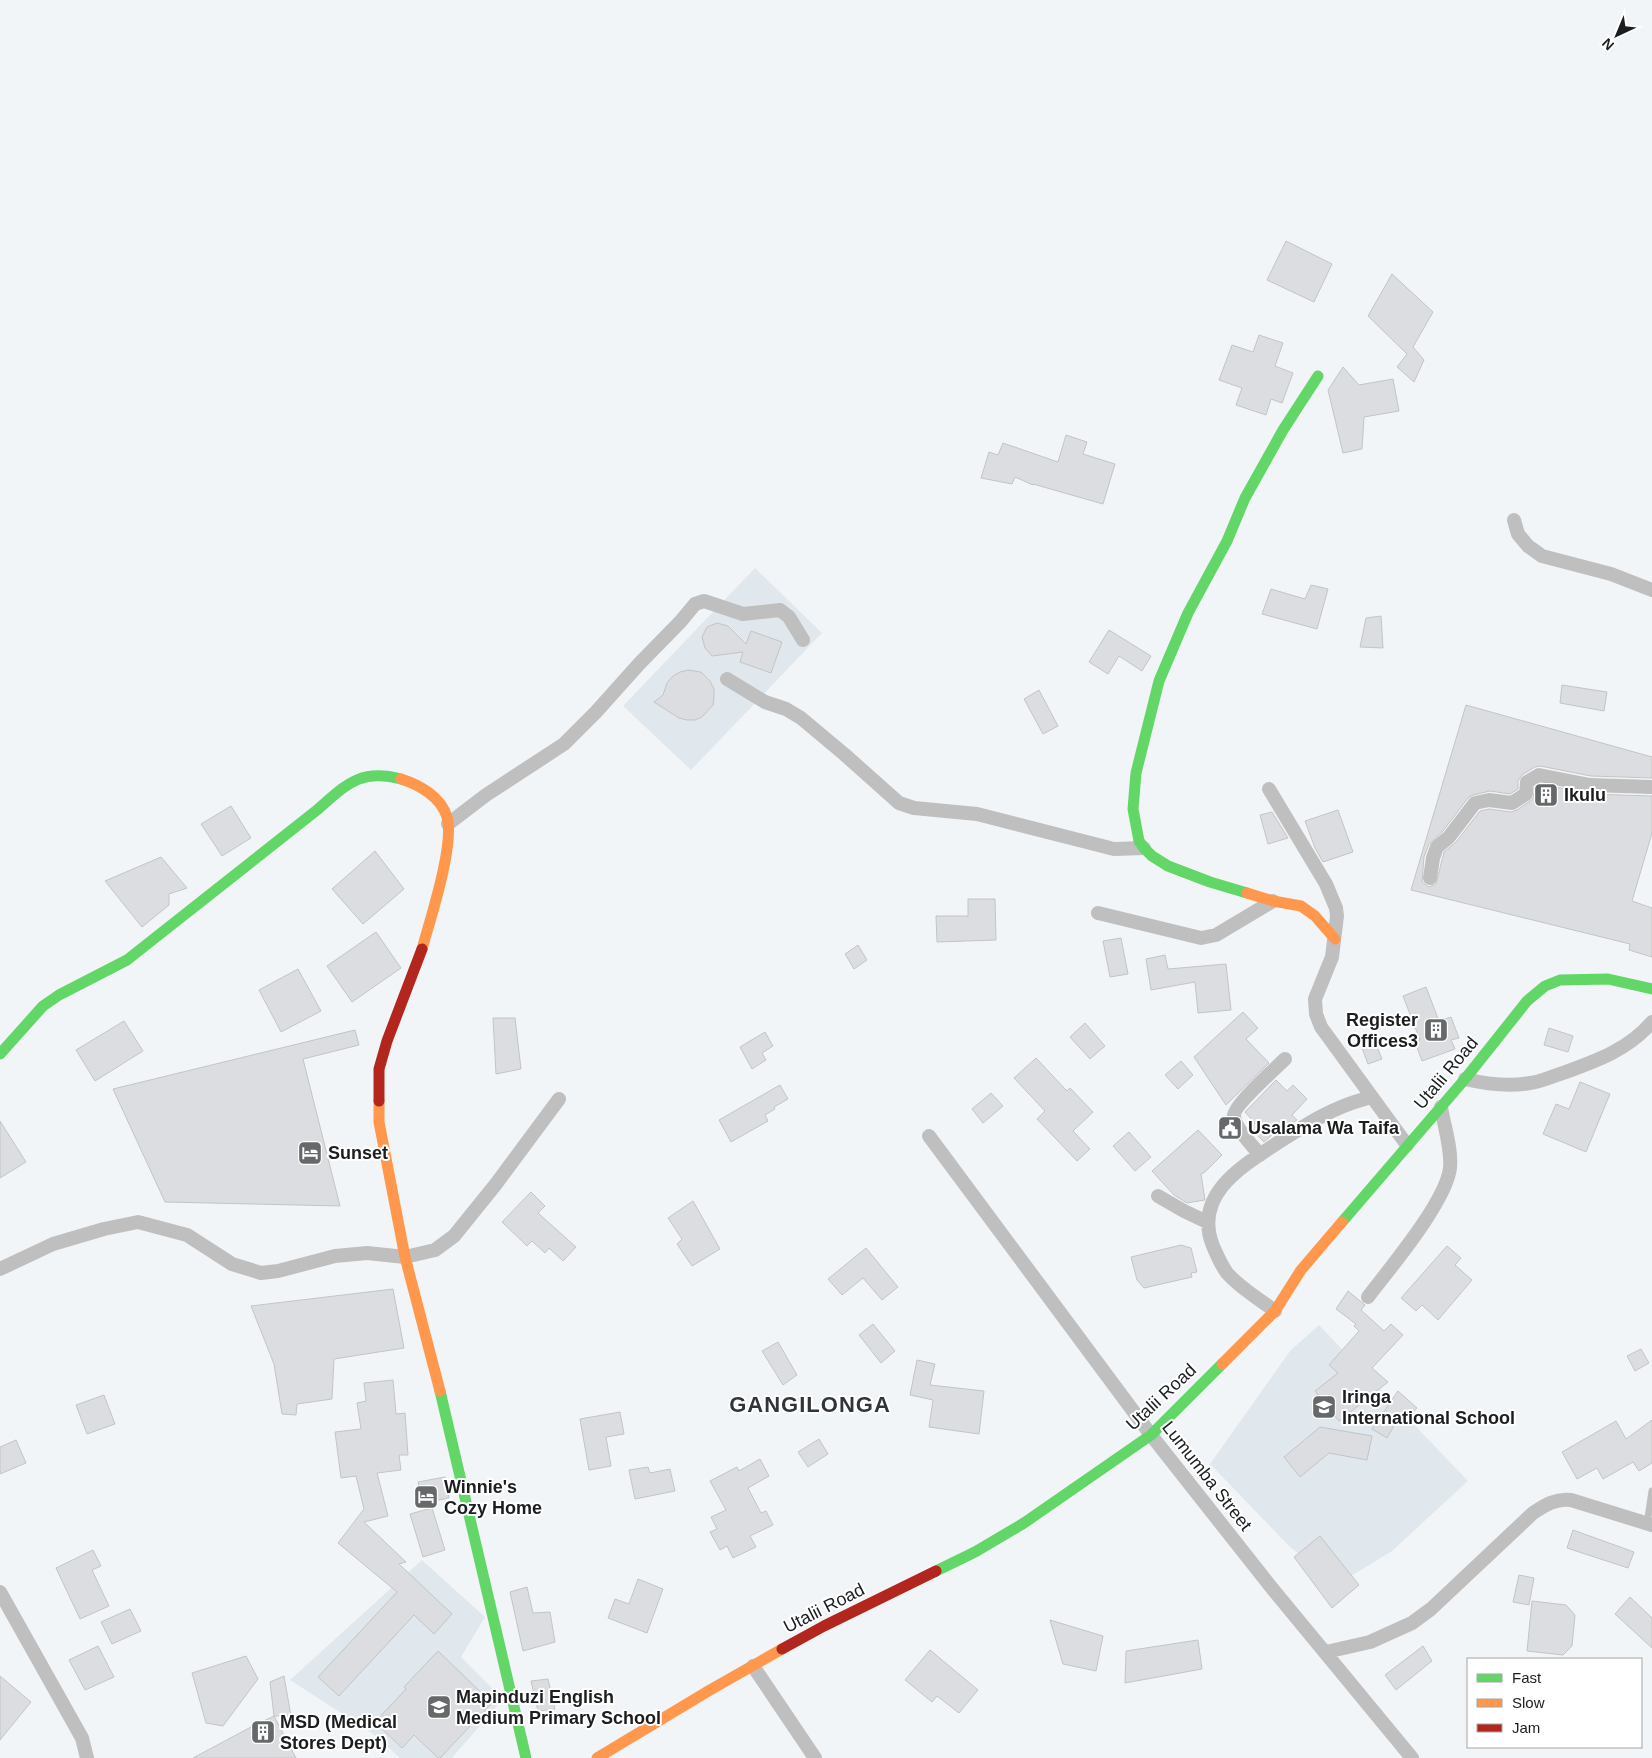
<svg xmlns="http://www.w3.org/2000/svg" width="1652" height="1758" viewBox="0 0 1652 1758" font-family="Arial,sans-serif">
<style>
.built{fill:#e0e8ed}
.building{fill:#dcdde0;stroke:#c3c4c5}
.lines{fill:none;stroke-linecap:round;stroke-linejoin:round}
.lane{stroke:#c0bfbf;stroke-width:7}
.street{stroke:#c0bfbf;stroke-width:14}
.fast{stroke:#63d668;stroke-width:11}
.slow{stroke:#ff974d;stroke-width:11}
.jam{stroke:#b3261e;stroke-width:11}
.labels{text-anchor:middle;stroke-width:4;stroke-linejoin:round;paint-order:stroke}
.poi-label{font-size:18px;font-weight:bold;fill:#1b1d1e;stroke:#fff;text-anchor:start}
.street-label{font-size:18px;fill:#1b1d1e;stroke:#fff}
.district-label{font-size:22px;font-weight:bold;letter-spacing:1px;fill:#313539;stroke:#fff}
</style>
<rect width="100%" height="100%" fill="#f2f5f8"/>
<path class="built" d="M 755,568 L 822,633 L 691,770 L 623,706 Z
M 1319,1325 L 1468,1481 L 1392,1551 L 1338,1584 L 1290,1547 L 1210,1464 L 1290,1351 Z
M 422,1560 L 485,1617 L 461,1657 L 503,1699 L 452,1758 L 400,1758 L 372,1733 L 290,1680 Z"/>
<path class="building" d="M 1286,241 L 1332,264 L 1314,302 L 1267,280 Z
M 1392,274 L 1433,312 L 1413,347 L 1424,360 L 1414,382 L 1397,367 L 1407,354 L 1368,316 Z
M 1259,335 L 1283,343 L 1275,366 L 1293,373 L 1282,403 L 1271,399 L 1266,415 L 1236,405 L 1242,388 L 1219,380 L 1232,345 L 1253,352 Z
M 1343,367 L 1359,385 L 1393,379 L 1399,411 L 1364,417 L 1362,449 L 1343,453 L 1328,390 Z
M 1066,435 L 1087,442 L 1083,454 L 1115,464 L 1103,504 L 1033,484 L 1033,485 L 1015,477 L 1012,484 L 981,478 L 989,452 L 998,455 L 1003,443 L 1058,462 Z
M 1311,585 L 1328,589 L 1317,629 L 1262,614 L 1271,589 L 1305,599 Z
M 1381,616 L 1383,648 L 1360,647 L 1366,618 Z
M 717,623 L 728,626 L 746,644 L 751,631 L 782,642 L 771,673 L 740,662 L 743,652 L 712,656 L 705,648 L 702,637 L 707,627 Z
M 1109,630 L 1151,656 L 1142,671 L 1119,656 L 1108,674 L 1089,662 Z
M 688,670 L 701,672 L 710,681 L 714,689 L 714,697 L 713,705 L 702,717 L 695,720 L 687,720 L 679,718 L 654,702 L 663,695 L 667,683 L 673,676 L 680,672 Z
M 1562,685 L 1607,692 L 1604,711 L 1560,703 Z
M 1039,690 L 1058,726 L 1043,734 L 1024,699 Z
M 1466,705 L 1652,757 L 1652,778 L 1591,776 L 1540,766 L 1535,767 L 1522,775 L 1518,781 L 1518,789 L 1510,794 L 1490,791 L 1473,795 L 1468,798 L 1443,831 L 1429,844 L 1424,857 L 1422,882 L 1429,887 L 1436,884 L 1444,852 L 1456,842 L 1480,811 L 1489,809 L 1511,812 L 1517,810 L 1533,799 L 1535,787 L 1541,784 L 1590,794 L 1652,796 L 1652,833 L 1632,901 L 1652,908 L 1652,957 L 1629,950 L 1630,944 L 1411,890 Z
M 231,806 L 251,838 L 222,856 L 201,824 Z
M 1338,810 L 1353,852 L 1323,862 L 1315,848 L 1305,821 Z
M 1272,812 L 1288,838 L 1268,844 L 1260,815 Z
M 375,851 L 404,889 L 363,924 L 332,889 Z
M 161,857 L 187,888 L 169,894 L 169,905 L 142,927 L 105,881 Z
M 968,899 L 995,899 L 996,940 L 937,942 L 936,916 L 968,916 Z
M 376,932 L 401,968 L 352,1002 L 327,966 Z
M 1121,938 L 1128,974 L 1110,977 L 1103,941 Z
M 858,945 L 867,960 L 854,969 L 845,954 Z
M 1165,955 L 1168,969 L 1226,964 L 1231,1010 L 1198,1013 L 1195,982 L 1151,990 L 1146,959 Z
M 298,969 L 321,1011 L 281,1032 L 259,990 Z
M 1426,987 L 1439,1021 L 1451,1017 L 1459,1038 L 1451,1040 L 1455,1049 L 1422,1061 L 1415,1042 L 1420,1040 L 1403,996 Z
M 1243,1012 L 1258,1028 L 1246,1039 L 1269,1063 L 1226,1105 L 1194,1057 Z
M 493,1018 L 515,1018 L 521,1069 L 496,1074 Z
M 124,1021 L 143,1051 L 95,1081 L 76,1050 Z
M 1085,1023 L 1105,1046 L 1090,1059 L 1070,1037 Z
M 1549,1028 L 1573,1036 L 1568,1052 L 1544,1045 Z
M 355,1030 L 359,1045 L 303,1059 L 340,1206 L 165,1202 L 113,1089 Z
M 765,1032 L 773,1046 L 762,1053 L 766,1060 L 752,1069 L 740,1047 Z
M 1372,1035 L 1382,1059 L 1368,1064 L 1359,1040 Z
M 1036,1058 L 1067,1091 L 1070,1088 L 1093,1112 L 1073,1131 L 1090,1149 L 1077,1161 L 1037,1119 L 1045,1111 L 1014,1078 Z
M 1181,1061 L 1193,1075 L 1178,1089 L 1165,1075 Z
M 1276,1080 L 1287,1091 L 1293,1085 L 1307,1099 L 1292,1115 L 1297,1120 L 1280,1131 L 1279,1129 L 1264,1142 L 1250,1128 L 1255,1123 L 1245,1112 Z
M 1580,1082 L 1610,1094 L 1586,1152 L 1543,1134 L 1556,1104 L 1569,1109 Z
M 780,1085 L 788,1099 L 774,1107 L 775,1109 L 765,1115 L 768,1121 L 731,1142 L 719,1120 Z
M 991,1093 L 1003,1106 L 983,1123 L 972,1109 Z
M 0,1121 L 26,1162 L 0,1178 Z
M 1198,1130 L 1222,1155 L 1205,1172 L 1201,1174 L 1205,1200 L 1187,1203 L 1174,1195 L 1152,1171 Z
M 1129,1132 L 1151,1157 L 1135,1171 L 1113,1146 Z
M 531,1192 L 545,1206 L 538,1213 L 576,1247 L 563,1261 L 549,1248 L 545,1253 L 532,1241 L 527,1246 L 502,1222 Z
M 693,1201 L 720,1249 L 692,1266 L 677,1244 L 682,1239 L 668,1218 Z
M 1181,1245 L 1191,1248 L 1197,1272 L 1191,1273 L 1192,1277 L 1144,1288 L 1137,1280 L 1131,1257 Z
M 1447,1246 L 1461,1258 L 1455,1265 L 1472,1280 L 1438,1320 L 1422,1305 L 1416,1311 L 1401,1298 Z
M 866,1248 L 898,1287 L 882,1300 L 863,1278 L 842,1295 L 828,1279 Z
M 393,1289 L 404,1348 L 334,1359 L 332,1399 L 297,1404 L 296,1415 L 282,1414 L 274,1364 L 251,1306 Z
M 1348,1291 L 1365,1305 L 1361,1310 L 1384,1331 L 1391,1324 L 1403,1335 L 1372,1368 L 1388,1382 L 1339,1421 L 1315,1391 L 1338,1373 L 1329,1365 L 1359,1331 L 1354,1326 L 1356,1324 L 1336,1309 Z
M 873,1324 L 895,1351 L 881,1363 L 859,1335 Z
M 778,1342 L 797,1375 L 783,1385 L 762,1351 Z
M 1641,1349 L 1649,1363 L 1635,1371 L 1627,1356 Z
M 917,1360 L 935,1364 L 930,1385 L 984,1391 L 979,1434 L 929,1427 L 933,1400 L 910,1395 Z
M 393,1380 L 396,1414 L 405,1413 L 408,1455 L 399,1455 L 401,1470 L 377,1473 L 388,1516 L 364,1522 L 406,1562 L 399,1564 L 452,1614 L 434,1634 L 414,1615 L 339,1696 L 318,1677 L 397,1592 L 338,1543 L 364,1509 L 356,1476 L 341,1478 L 335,1432 L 361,1429 L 357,1403 L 366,1401 L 364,1383 Z
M 1398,1391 L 1417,1408 L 1401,1425 L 1396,1422 L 1387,1438 L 1372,1429 Z
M 104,1395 L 115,1424 L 87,1434 L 76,1405 Z
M 620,1412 L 624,1434 L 606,1437 L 611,1466 L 589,1470 L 580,1419 Z
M 1652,1420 L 1652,1463 L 1639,1471 L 1633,1462 L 1603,1479 L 1597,1468 L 1577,1479 L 1562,1452 L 1616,1421 L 1626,1439 Z
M 1320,1427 L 1372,1436 L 1367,1460 L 1329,1453 L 1300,1477 L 1284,1457 Z
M 819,1439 L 828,1454 L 808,1467 L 798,1452 Z
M 16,1440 L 26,1463 L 0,1474 L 0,1447 Z
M 760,1459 L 769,1476 L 748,1488 L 761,1513 L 766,1511 L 773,1525 L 750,1536 L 756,1547 L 733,1558 L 727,1546 L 720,1550 L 710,1532 L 717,1529 L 711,1517 L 726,1510 L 710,1481 L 737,1467 L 739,1471 Z
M 648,1467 L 650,1473 L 670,1469 L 675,1491 L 635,1499 L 629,1470 Z
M 445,1477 L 449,1498 L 423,1503 L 418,1482 Z
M 432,1508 L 445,1550 L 423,1557 L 410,1514 Z
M 1573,1530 L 1634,1552 L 1628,1568 L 1567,1548 Z
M 1320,1536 L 1359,1585 L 1332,1608 L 1294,1557 Z
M 93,1550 L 101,1566 L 92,1570 L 109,1606 L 80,1619 L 56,1568 Z
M 1519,1575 L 1534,1578 L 1529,1605 L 1513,1602 Z
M 638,1579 L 663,1589 L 647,1633 L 608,1618 L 615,1599 L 629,1604 Z
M 527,1587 L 533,1613 L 550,1612 L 555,1642 L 523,1651 L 510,1592 Z
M 1630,1597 L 1652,1618 L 1652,1648 L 1615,1614 Z
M 1532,1601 L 1566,1605 L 1575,1615 L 1572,1646 L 1563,1655 L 1527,1651 Z
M 130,1609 L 141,1631 L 112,1644 L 101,1622 Z
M 1050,1620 L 1103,1636 L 1096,1671 L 1063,1664 Z
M 1198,1640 L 1202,1669 L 1125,1683 L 1126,1651 Z
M 98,1646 L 114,1677 L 85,1690 L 69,1660 Z
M 1423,1646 L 1432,1661 L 1396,1690 L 1385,1675 Z
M 930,1650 L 978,1690 L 959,1713 L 937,1696 L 932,1702 L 905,1680 Z
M 438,1651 L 492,1703 L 440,1758 L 438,1758 L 414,1735 L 402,1748 L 375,1722 L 406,1689 L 404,1687 Z
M 246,1656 L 258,1679 L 223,1726 L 206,1723 L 192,1673 Z
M 0,1676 L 31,1702 L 0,1740 Z
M 284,1676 L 291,1716 L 274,1716 L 270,1682 Z
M 548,1679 L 555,1709 L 538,1711 L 531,1681 Z
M 274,1716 L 296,1758 L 193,1758 L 251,1727 Z"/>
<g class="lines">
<path class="lane" d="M 1647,1524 L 1652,1491"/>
<path class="street" d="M 1514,520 L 1518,534 L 1528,546 L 1542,556 L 1611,574 L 1652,590
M 727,679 L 765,702 L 786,709 L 801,718 L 844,754 L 899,803 L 914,808 L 977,814 L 1114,849 L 1144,848
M 1269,789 L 1326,884 L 1336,908 L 1337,916 L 1332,957 L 1315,999 L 1316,1014 L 1321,1027 L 1407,1145
M 448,824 L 486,795 L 564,744 L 596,712 L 639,664 L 681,621 L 695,604 L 704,601 L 743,614 L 780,610 L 789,617 L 803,640
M 1430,878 L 1433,858 L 1437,847 L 1449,837 L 1475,803 L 1489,800 L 1512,803 L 1526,794 L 1527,782 L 1539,775 L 1590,785 L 1652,787
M 1098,913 L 1201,938 L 1216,935 L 1273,901
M 1465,1079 C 1486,1084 1508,1087 1530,1083 C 1541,1082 1552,1076 1563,1073 C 1596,1061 1628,1050 1652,1022
M 929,1136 L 1151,1435 L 1271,1587 L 1412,1758
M 1260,1155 C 1253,1146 1234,1127 1234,1116 C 1233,1106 1276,1068 1285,1059
M 1158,1196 L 1184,1211 L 1207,1222
M 0,1269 L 53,1244 L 104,1229 L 138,1222 L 187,1235 L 232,1264 L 261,1273 L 278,1271 L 335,1256 L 367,1253 L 405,1257 L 435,1250 L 454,1236 L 496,1184 L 559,1099
M 1368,1297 C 1390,1268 1446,1202 1450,1168 C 1452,1149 1444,1126 1441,1107
M 1275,1311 C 1259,1299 1240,1288 1227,1273 C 1221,1265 1217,1255 1213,1246 C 1193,1196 1240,1167 1276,1144 C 1296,1131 1317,1117 1339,1108 C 1349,1103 1361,1100 1371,1097
M 0,1592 L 82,1738 L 87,1758
M 1326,1652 L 1370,1642 L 1412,1623 L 1431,1609 L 1533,1513 C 1545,1505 1556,1498 1571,1500 L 1652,1525
M 753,1666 L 815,1758"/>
<path class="fast" d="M 1247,893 L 1210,882 L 1168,866 L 1152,856 L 1144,848 L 1139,841 L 1133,809 L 1136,773 L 1159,681 L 1188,613 L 1227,541 L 1245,498 L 1283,430 L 1318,376
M 0,1054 L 43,1006 L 59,995 L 127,960 L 317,810 C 346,785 360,768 401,779
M 1342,1222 L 1465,1079 L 1527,1001 L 1545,986 L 1560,980 L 1608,979 L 1652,989
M 440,1391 L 526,1758
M 936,1571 L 975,1552 L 1024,1523 L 1151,1435 L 1222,1364"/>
<path class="slow" d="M 401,779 C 420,785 441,797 447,817 C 455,844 430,920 422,949
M 1247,893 L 1273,901 L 1301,906 L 1315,916 L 1335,939
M 379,1101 L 379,1122 L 405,1257 L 440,1391
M 1222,1364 L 1275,1311 L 1301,1270 L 1342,1222
M 597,1758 L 710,1690 L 782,1649"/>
<path class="jam" d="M 379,1101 L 379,1069 L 387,1041 L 422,949
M 782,1649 L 824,1626 L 936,1571"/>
</g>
<defs>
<symbol id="building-square" viewBox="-11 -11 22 22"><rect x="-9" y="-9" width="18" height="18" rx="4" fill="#66696a" stroke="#fff"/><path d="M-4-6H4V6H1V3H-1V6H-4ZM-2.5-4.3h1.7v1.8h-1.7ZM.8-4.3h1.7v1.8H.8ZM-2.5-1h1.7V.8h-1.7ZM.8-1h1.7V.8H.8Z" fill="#fff"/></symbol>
<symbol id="civic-square" viewBox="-11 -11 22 22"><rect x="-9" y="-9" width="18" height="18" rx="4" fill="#66696a" stroke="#fff"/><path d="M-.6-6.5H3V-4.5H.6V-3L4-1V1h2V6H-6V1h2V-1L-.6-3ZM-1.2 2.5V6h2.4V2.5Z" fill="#fff"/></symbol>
<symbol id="hotel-square" viewBox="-11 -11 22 22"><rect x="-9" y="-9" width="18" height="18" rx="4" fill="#66696a" stroke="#fff"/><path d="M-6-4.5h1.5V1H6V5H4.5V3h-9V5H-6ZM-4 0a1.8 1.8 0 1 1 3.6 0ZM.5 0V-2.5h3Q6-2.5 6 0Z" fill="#fff"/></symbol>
<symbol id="school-square" viewBox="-11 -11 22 22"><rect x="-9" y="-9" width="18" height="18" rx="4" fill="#66696a" stroke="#fff"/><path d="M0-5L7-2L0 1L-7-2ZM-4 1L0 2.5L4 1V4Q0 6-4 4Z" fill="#fff"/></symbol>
</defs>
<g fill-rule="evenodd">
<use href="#building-square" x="1532" y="781" width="28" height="28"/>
<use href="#building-square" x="1422" y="1016" width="28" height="28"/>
<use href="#civic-square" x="1216" y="1114" width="28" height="28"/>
<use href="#hotel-square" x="296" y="1139" width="28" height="28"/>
<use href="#school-square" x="1310" y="1393" width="28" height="28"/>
<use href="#hotel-square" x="412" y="1483" width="28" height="28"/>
<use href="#school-square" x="425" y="1693" width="28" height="28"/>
<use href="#building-square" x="249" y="1718" width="28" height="28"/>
</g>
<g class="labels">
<g class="poi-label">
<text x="1564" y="801">Ikulu</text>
<text x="1418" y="1026" text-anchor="end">Register<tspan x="1418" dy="21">Offices3</tspan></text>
<text x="1248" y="1134">Usalama Wa Taifa</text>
<text x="328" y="1159">Sunset</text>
<text x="1342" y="1403">Iringa<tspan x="1342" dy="21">International School</tspan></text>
<text x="444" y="1493">Winnie's<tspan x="444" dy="21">Cozy Home</tspan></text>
<text x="456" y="1703">Mapinduzi English<tspan x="456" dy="21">Medium Primary School</tspan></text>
<text x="280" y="1728">MSD (Medical<tspan x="280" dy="21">Stores Dept)</tspan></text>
</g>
<g class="street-label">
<text transform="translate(1446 1073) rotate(-50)" y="6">Utalii Road</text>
<text transform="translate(1161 1397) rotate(-43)" y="6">Utalii Road</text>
<text transform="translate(1207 1476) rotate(52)" y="6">Lumumba Street</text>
<text transform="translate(824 1608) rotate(-27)" y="6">Utalii Road</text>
</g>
<g class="district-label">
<text x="810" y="1412">GANGILONGA</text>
</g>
</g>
<rect x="1467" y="1658" width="175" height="90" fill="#ffffff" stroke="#a4a5a5"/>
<rect x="1477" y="1674" width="25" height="8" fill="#63d668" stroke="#a4a5a5"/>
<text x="1512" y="1683" font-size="15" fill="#1b1d1e">Fast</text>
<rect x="1477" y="1699" width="25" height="8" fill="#ff974d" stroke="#a4a5a5"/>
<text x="1512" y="1708" font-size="15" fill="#1b1d1e">Slow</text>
<rect x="1477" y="1724" width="25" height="8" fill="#b3261e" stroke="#a4a5a5"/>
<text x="1512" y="1733" font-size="15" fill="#1b1d1e">Jam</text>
<g transform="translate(1617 35) rotate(224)" stroke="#ffffff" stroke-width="4" paint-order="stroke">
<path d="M0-4L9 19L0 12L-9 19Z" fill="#1b1d1e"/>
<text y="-8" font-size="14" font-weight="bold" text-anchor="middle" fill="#1b1d1e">N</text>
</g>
</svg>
